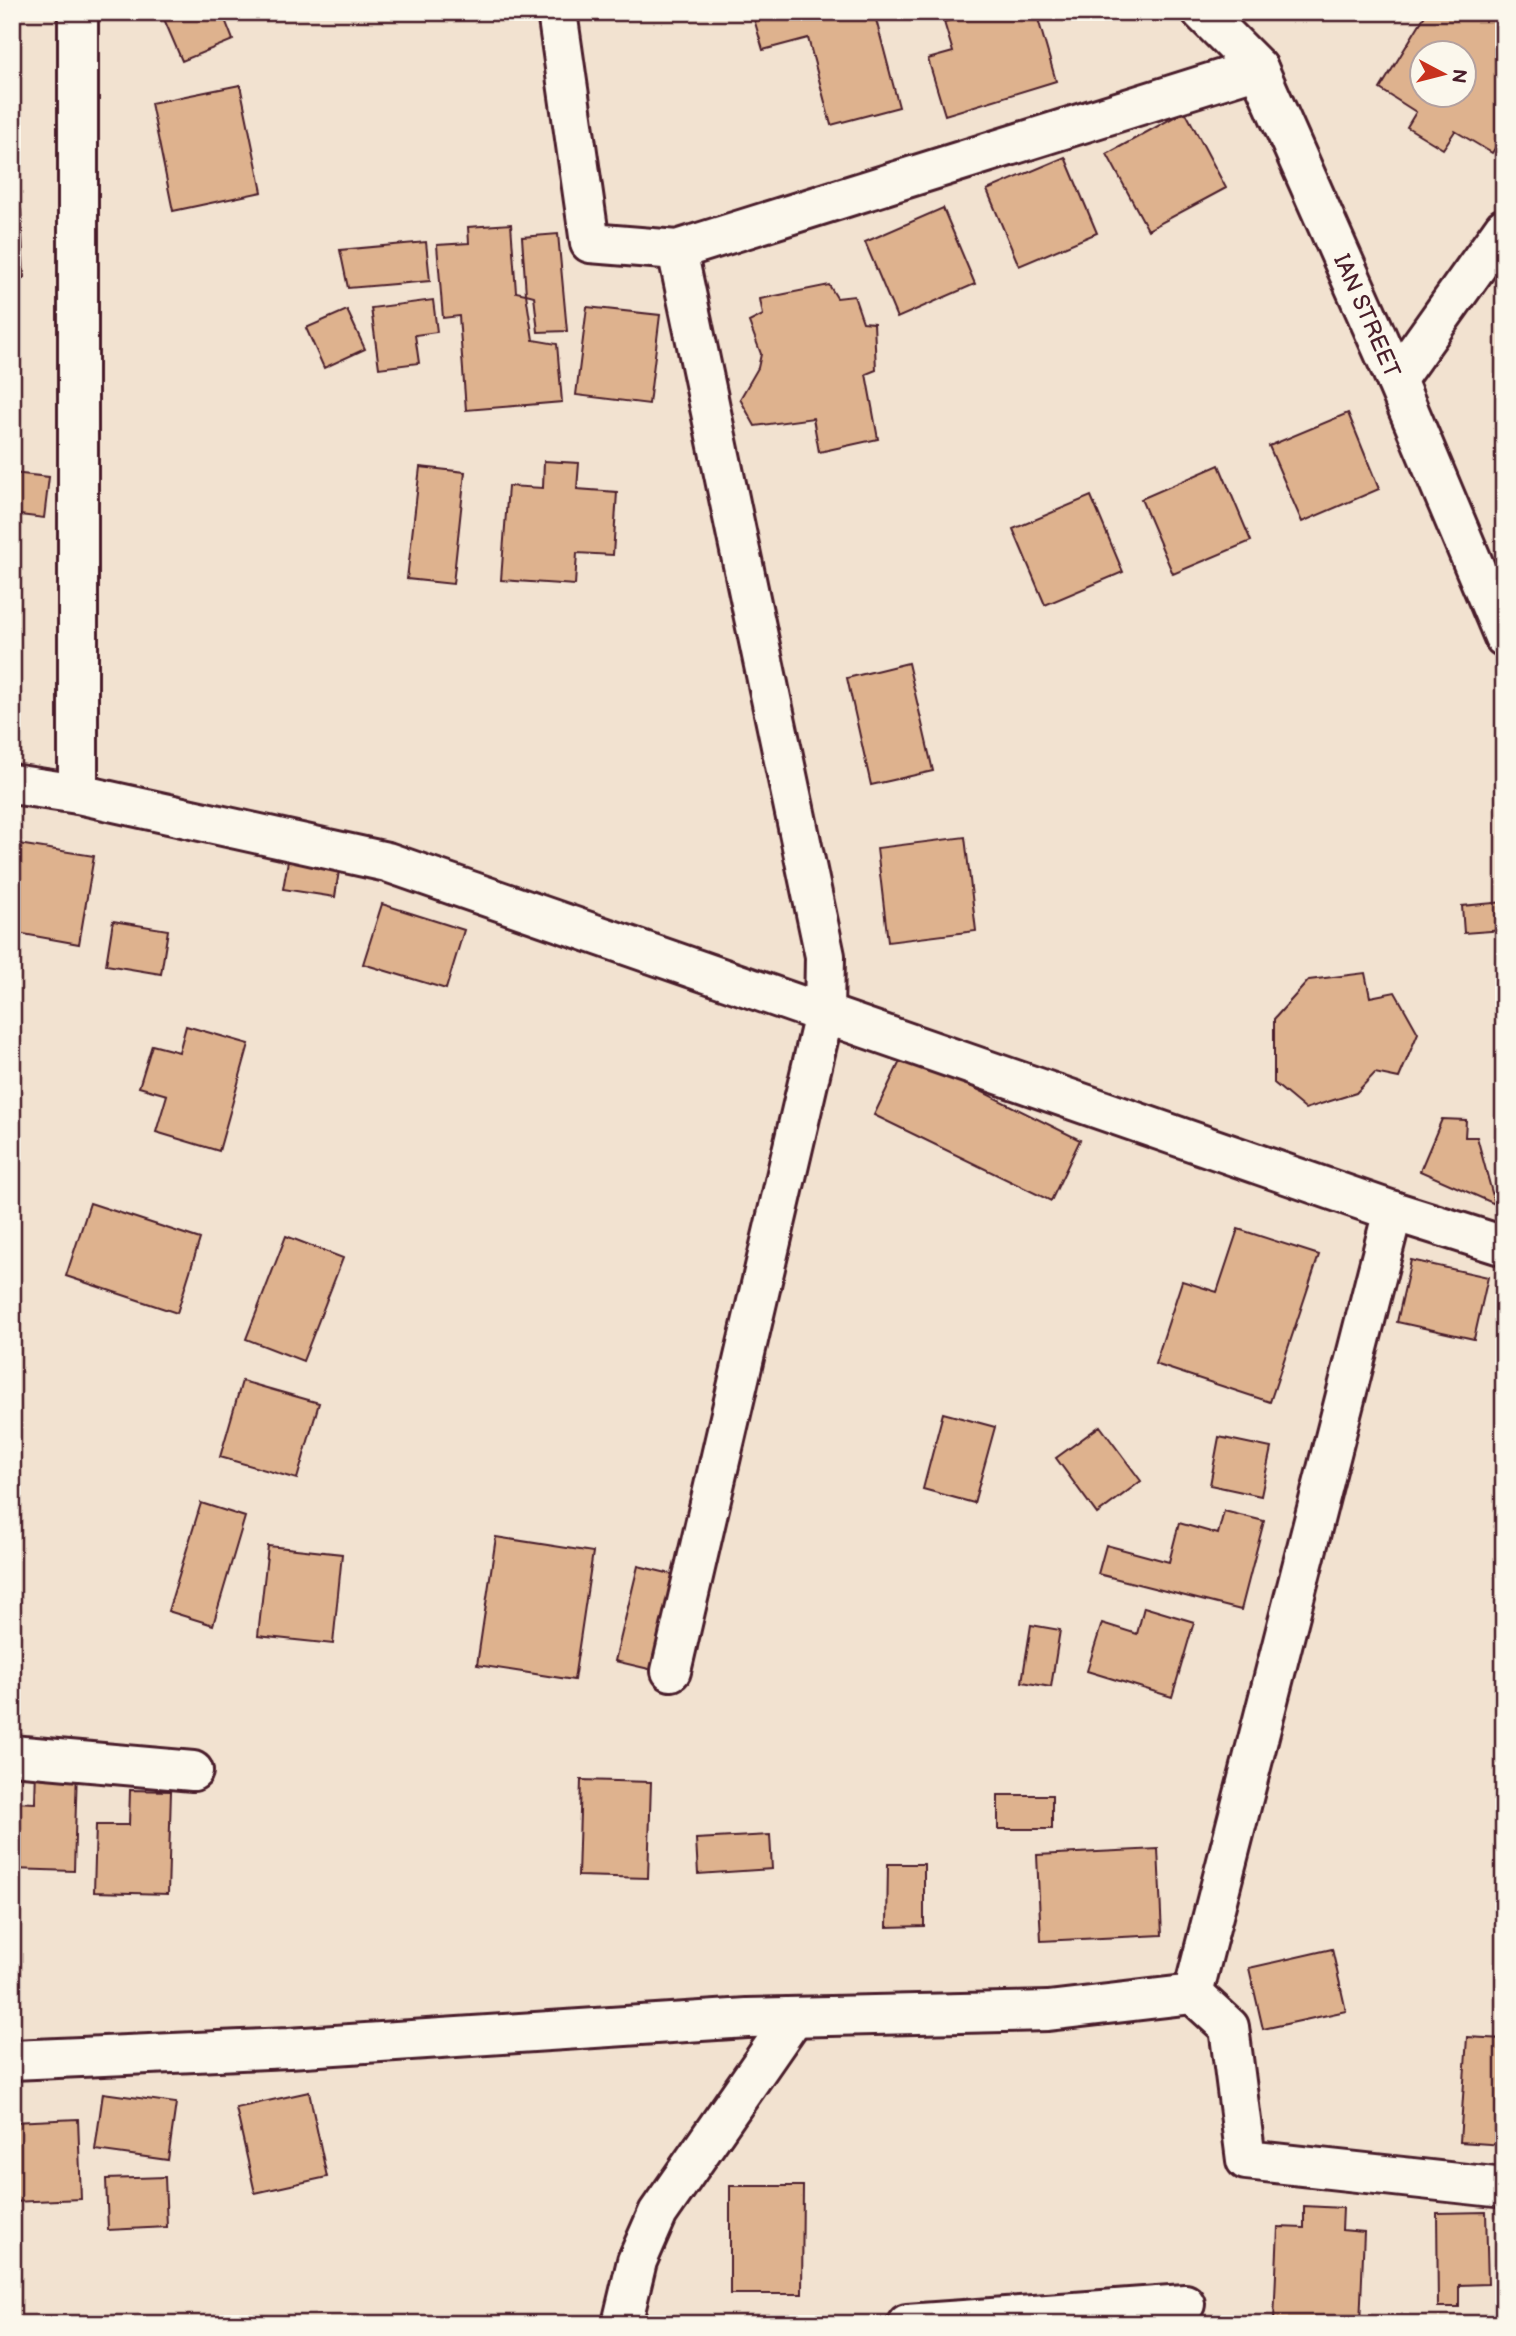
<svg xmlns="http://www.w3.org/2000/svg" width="1516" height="2336" viewBox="0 0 1516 2336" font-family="'Balsamiq Sans',sans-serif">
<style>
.building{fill:#deb28e;stroke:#4a1f2b;stroke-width:2;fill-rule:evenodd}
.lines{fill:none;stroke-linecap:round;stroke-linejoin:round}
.minor-casing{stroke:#4a1f2b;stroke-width:44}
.minor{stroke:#fbf7ec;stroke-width:38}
.labels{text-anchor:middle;stroke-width:5;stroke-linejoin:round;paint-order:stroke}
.street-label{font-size:23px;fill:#4a1f2b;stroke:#fbf7ec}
</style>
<rect width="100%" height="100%" fill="#f2e2d0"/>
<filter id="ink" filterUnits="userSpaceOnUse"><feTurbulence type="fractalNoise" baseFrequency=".0143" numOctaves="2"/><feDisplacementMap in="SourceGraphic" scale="14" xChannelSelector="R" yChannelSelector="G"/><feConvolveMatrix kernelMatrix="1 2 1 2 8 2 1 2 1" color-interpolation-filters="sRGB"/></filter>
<g filter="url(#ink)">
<path class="building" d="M 179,12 L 222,12 L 233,40 L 182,61 L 164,19 Z
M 752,12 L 874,12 L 899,107 L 831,125 L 808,38 L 763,50 Z
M 977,12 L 1036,12 L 1056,81 L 945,115 L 928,59 L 953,52 L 944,22 Z
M 1427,12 L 1504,12 L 1504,134 L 1492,153 L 1455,131 L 1443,149 L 1407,127 L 1416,112 L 1380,89 ZM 1422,52 L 1464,52 L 1464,94 L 1422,94 Z
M 240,85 L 262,192 L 173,211 L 151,103 Z
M 1185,111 L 1226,188 L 1148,230 L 1107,154 Z
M 1065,157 L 1097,233 L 1019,266 L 987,190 Z
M 943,208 L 975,284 L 897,318 L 865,242 Z
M 21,210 L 24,278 L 12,278 L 12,211 Z
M 511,224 L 516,292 L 526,294 L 533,340 L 557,344 L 562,402 L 466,410 L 459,316 L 443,318 L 437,245 L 469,243 L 468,227 Z
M 558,234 L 567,331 L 538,332 L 534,296 L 526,294 L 522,237 Z
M 426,242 L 430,281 L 348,288 L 340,250 Z
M 829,285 L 837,298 L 854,296 L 863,322 L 874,323 L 876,370 L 866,374 L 878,439 L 819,452 L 813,418 L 755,426 L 740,399 L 758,368 L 761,354 L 749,322 L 763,315 L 760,299 Z
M 433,300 L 437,332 L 415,335 L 419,363 L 379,368 L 371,308 Z
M 587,307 L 660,315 L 649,404 L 576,395 Z
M 347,310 L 365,349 L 324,368 L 306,328 Z
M 1348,413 L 1379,489 L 1302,522 L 1269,446 Z
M 544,461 L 579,463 L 577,489 L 617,492 L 613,555 L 577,553 L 575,585 L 501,580 L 508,486 L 543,488 Z
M 1219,465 L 1251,541 L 1173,574 L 1141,499 Z
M 420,467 L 465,472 L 453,584 L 407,579 Z
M 12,473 L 49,477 L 44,518 L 12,514 Z
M 1091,496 L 1123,572 L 1045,605 L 1013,529 Z
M 908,663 L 933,771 L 871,785 L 847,678 Z
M 965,837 L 976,931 L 888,942 L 877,848 Z
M 12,843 L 94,856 L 79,944 L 12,932 Z
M 289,855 L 340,864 L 335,897 L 283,889 Z
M 1504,902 L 1504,930 L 1464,933 L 1462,906 Z
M 382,904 L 464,930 L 446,989 L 363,964 Z
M 113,921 L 168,930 L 161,974 L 106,965 Z
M 1365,973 L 1370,997 L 1395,992 L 1418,1033 L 1399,1078 L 1375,1073 L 1356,1093 L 1305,1109 L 1274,1083 L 1274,1019 L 1309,980 Z
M 186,1026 L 249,1044 L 219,1151 L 156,1132 L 167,1095 L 139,1087 L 152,1045 L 179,1052 Z
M 904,1053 L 1080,1140 L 1051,1201 L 874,1115 Z
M 1442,1119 L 1466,1120 L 1465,1137 L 1477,1137 L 1495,1204 L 1420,1171 Z
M 90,1203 L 200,1239 L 177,1313 L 66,1276 Z
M 1238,1229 L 1319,1255 L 1270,1402 L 1155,1364 L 1182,1281 L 1217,1292 Z
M 286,1236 L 343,1258 L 303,1361 L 246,1339 Z
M 1411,1260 L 1488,1277 L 1474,1339 L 1397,1322 Z
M 242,1381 L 319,1403 L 297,1479 L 220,1457 Z
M 943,1413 L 995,1427 L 974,1503 L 923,1489 Z
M 1100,1426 L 1141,1481 L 1097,1514 L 1056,1458 Z
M 1219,1437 L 1271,1448 L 1261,1496 L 1210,1485 Z
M 201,1503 L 245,1517 L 213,1625 L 168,1611 Z
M 1224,1511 L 1264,1521 L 1241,1610 L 1098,1574 L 1106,1545 L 1169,1562 L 1179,1523 L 1218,1534 Z
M 496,1537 L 593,1552 L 574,1680 L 477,1665 Z
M 268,1546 L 342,1554 L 333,1644 L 258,1636 Z
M 638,1566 L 688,1578 L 666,1673 L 615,1661 Z
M 1144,1607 L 1194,1622 L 1172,1697 L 1087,1671 L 1102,1623 L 1137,1634 Z
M 1031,1625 L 1060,1630 L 1051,1687 L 1022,1682 Z
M 36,1767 L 77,1768 L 74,1871 L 12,1869 L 12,1802 L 35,1803 Z
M 581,1780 L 651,1782 L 648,1878 L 578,1876 Z
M 130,1790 L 171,1791 L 168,1894 L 94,1892 L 96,1825 L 129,1825 Z
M 998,1795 L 1052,1795 L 1052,1829 L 998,1829 Z
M 770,1835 L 772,1869 L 698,1874 L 696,1839 Z
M 1158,1849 L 1162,1935 L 1041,1941 L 1037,1855 Z
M 888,1864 L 924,1864 L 924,1926 L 887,1927 Z
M 1332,1949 L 1346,2011 L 1263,2029 L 1249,1968 Z
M 1467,2037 L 1504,2039 L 1504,2145 L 1460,2142 Z
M 309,2092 L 327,2177 L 255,2193 L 236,2108 Z
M 103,2093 L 176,2103 L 168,2160 L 95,2150 Z
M 78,2119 L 81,2199 L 12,2202 L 12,2122 Z
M 165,2177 L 167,2227 L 108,2230 L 106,2179 Z
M 730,2186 L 803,2186 L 802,2294 L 730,2294 Z
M 1304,2206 L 1343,2208 L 1342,2230 L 1364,2232 L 1360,2324 L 1274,2321 L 1278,2227 L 1304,2228 Z
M 1486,2212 L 1488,2284 L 1459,2285 L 1459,2307 L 1438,2307 L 1437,2213 Z"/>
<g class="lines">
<defs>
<g id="minor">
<path d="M 557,12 L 590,243 L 677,250 L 1258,68"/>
<path id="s1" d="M 1202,12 L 1258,68 L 1396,380 L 1504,637"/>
<path d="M 1396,380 L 1504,228"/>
<path d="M 12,784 L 78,794 L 387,862 L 1393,1211 L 1504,1246"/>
<path d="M 78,794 L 78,12"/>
<path d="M 671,1671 L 824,1014 L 825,956 L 677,250"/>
<path d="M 12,1755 L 193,1771"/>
<path d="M 1193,1994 L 1229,2027 L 1246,2160 L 1504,2188"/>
<path d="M 12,2060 L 289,2048 L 747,2018 L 1048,2011 L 1193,1994 L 1393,1211"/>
<path d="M 622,2324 L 637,2261 L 658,2213 L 794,2017"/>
<path d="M 907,2324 L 1185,2304"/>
</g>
</defs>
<use href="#minor" class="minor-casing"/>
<use href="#minor" class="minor"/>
</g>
</g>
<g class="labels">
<g class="street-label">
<text dy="8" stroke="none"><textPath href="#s1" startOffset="350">IAN STREET</textPath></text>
</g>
</g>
<rect width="1516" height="2336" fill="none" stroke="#fbf7ec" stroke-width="42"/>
<rect x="21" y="21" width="1474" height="2294" fill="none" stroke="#4a1f2b" stroke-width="2.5" filter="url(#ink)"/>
<g transform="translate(1443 74) rotate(97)"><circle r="33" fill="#fbf7ec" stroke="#b4a19f" stroke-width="2"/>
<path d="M0-5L12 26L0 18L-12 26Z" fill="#c8321e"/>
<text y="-10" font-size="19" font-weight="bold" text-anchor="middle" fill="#4a1f2b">N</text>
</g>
</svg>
